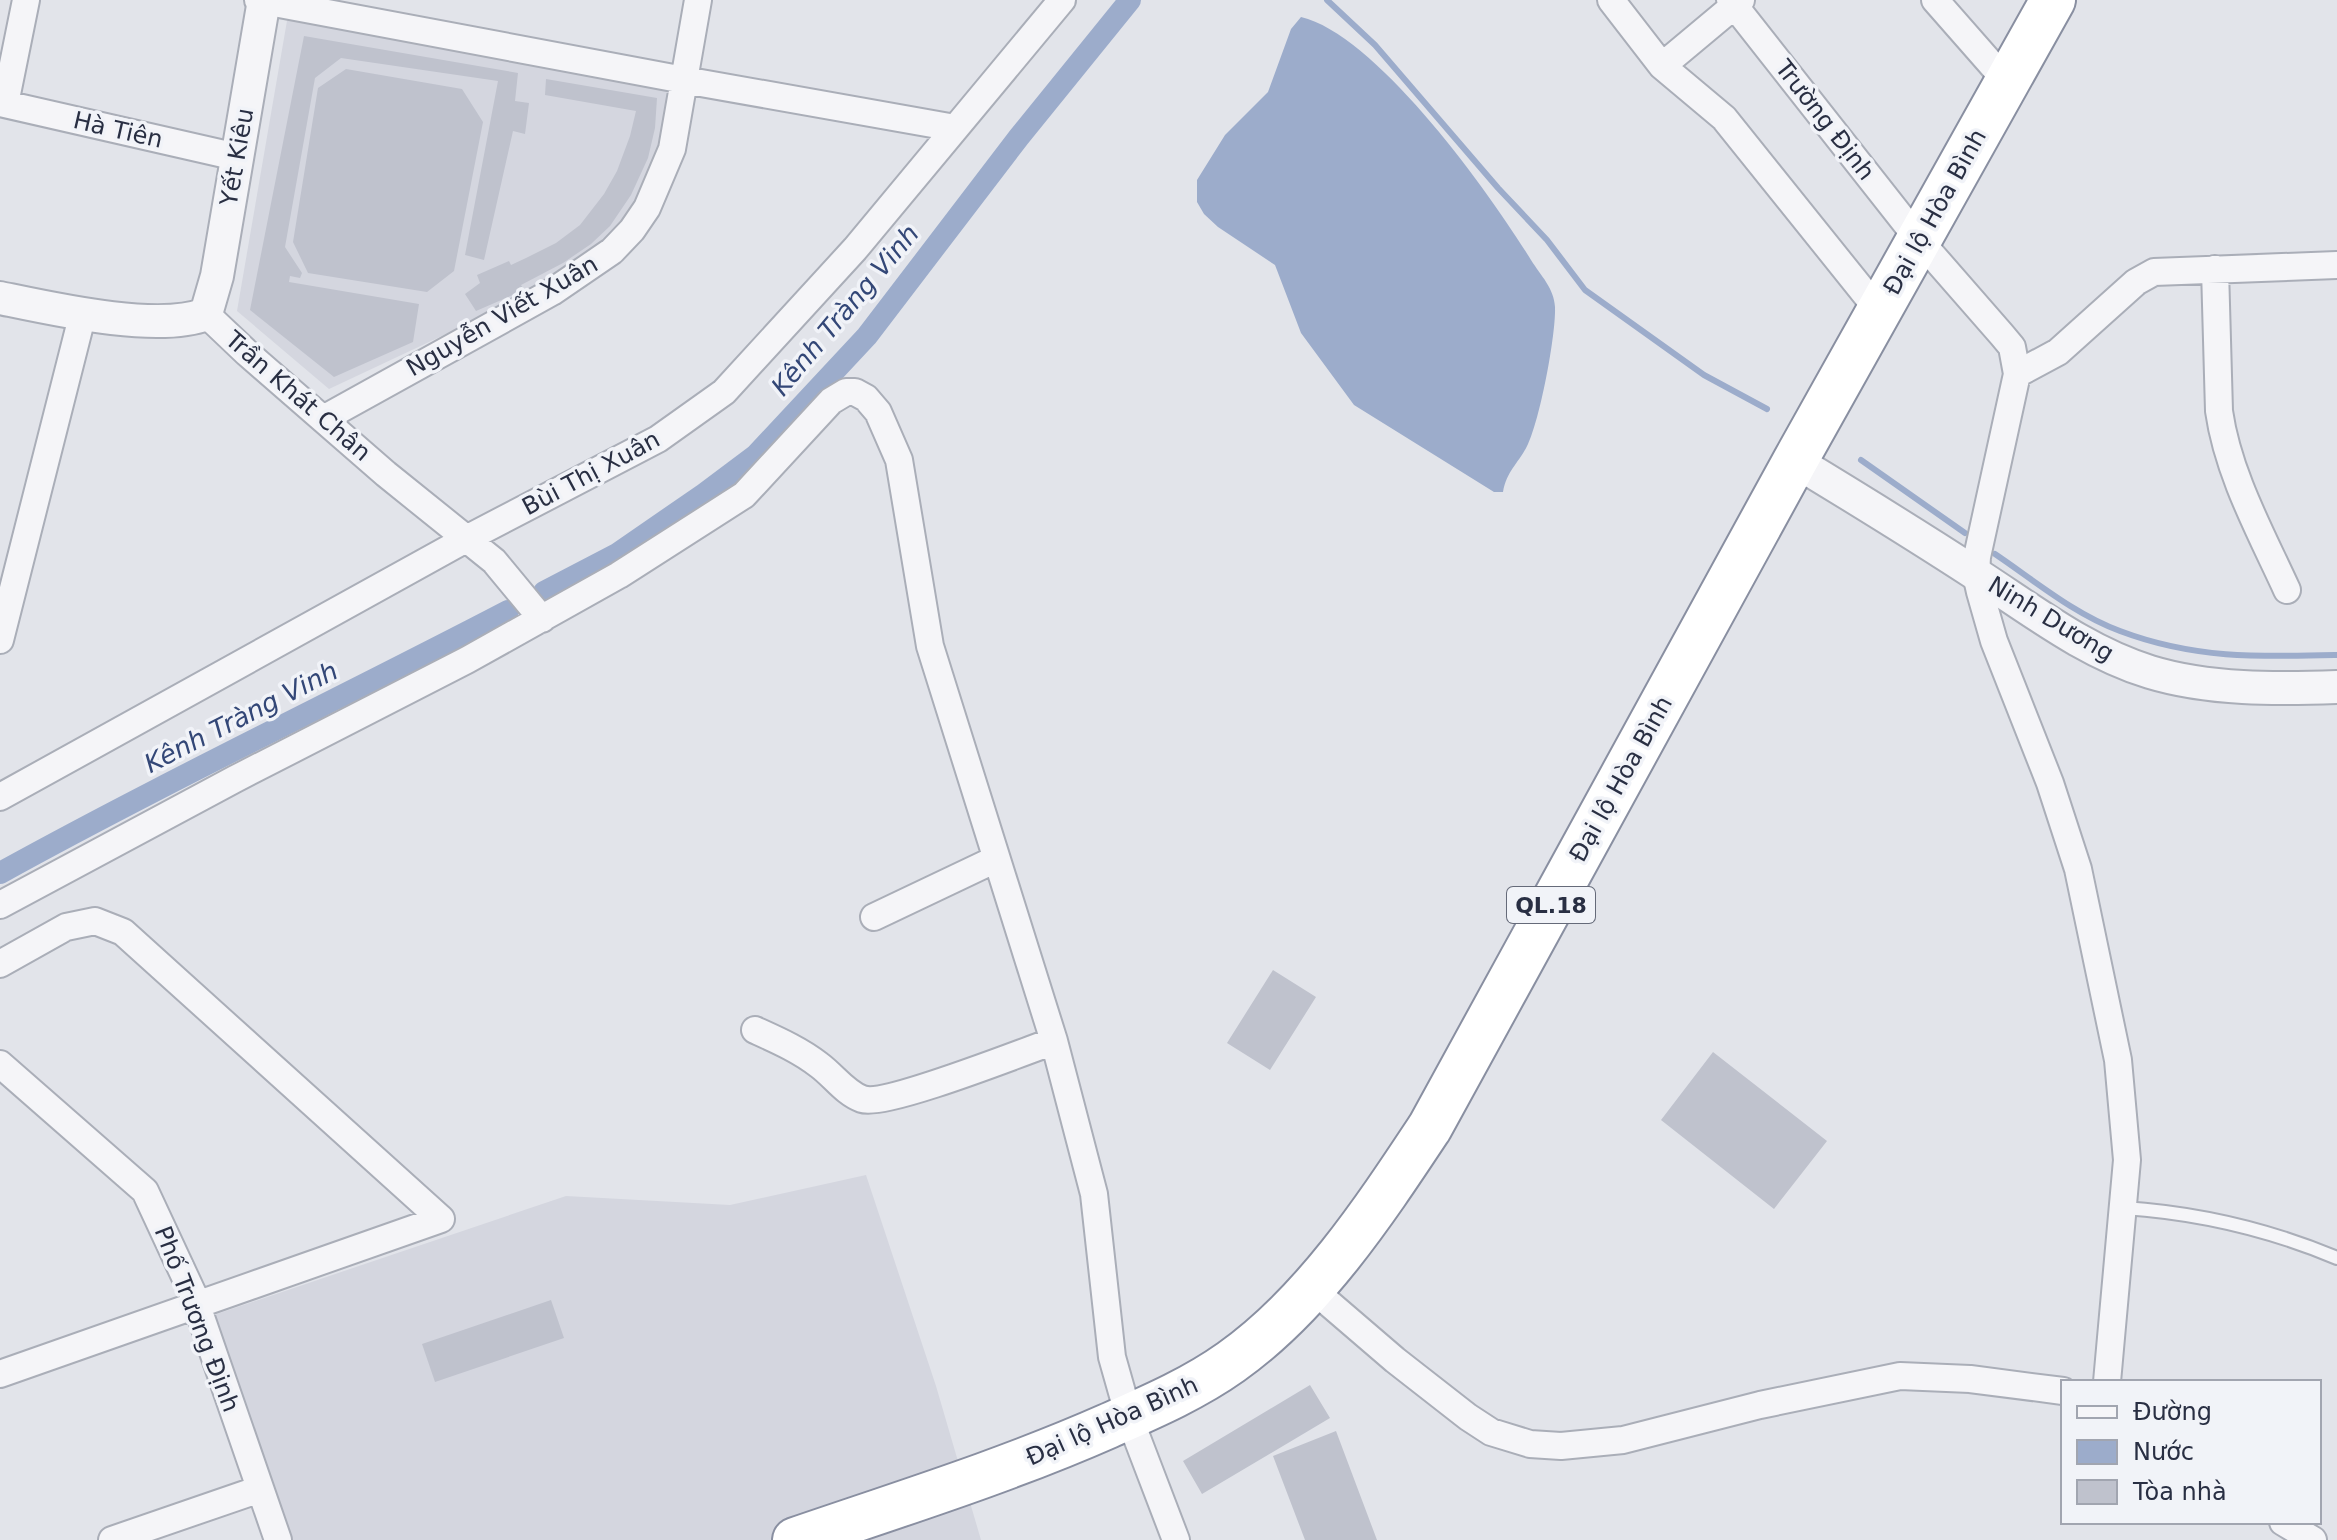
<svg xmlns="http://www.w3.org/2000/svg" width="2337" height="1540" viewBox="0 0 2337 1540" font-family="'DejaVu Sans',sans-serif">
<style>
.built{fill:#d4d6df}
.water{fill:#9caccb}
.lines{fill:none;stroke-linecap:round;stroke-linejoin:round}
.stream{stroke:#9caccb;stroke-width:6}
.canal{stroke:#9caccb;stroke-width:22}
.building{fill:#bfc2cd}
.service-casing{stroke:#aaaeb8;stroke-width:16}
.minor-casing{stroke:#aaaeb8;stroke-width:30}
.tertiary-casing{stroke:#aaaeb8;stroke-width:36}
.trunk-casing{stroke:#898fa1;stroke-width:48}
.service{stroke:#f5f5f8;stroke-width:12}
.minor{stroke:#f5f5f8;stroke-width:26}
.tertiary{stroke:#f5f5f8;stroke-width:32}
.trunk{stroke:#fff;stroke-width:44}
.labels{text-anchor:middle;stroke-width:7;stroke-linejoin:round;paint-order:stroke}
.shield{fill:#f1f3f8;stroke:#656a79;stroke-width:2}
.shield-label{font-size:22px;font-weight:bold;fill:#292f43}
.street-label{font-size:24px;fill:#292f43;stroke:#f1f3f8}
.water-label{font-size:26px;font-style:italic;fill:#334777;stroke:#f1f3f8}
</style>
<rect width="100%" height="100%" fill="#e2e4ea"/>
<path class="built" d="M 288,15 L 669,90 L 662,139 L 641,191 L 608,240 L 552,280 L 463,326 L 329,389 L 237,311 Z
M 866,1175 L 936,1386 L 981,1540 L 290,1540 L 211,1316 L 566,1196 L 730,1205 Z"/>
<path class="water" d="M 1301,17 C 1377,35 1490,193 1531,260 C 1541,276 1554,288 1555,307 C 1556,335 1540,419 1528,444 C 1520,462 1507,470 1503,492 L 1494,492 L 1354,405 L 1301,333 L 1275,265 L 1218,227 L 1204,214 L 1197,202 L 1197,180 L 1225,135 L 1268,92 L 1291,29 Z"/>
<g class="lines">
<path class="stream" d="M 1327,0 L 1375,45 L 1498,188 L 1547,240 L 1585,290 L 1704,375 L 1767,409
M 1861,460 L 1965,533
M 1995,554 C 2035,581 2074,614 2120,631 C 2194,659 2259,657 2337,655"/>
<path class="canal" d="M 544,592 L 617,554 L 704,494 L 756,455 L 867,336 L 1019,137 L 1130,0
M 0,873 C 167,781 339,699 508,611"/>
</g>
<path class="building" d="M 304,36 L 518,73 L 515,101 L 529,103 L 525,134 L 513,131 L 484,260 L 465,255 L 498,81 L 341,58 L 315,78 L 285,247 L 302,273 L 300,278 L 290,276 L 289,282 L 419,304 L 413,342 L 334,377 L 250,310 Z
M 346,69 L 462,89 L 483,122 L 454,271 L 427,292 L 308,273 L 293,242 L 318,88 Z
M 546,79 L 657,98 L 655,128 L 648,158 L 631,195 L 610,226 L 591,244 L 563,263 L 521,285 L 524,290 L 476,311 L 465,294 L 480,283 L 477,275 L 509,261 L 511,265 L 526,258 L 556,243 L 580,225 L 604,194 L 617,171 L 630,136 L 636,111 L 545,95 Z
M 1273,970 L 1316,997 L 1270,1070 L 1227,1043 Z
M 1713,1052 L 1827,1141 L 1774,1209 L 1661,1120 Z
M 551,1300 L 564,1338 L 435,1382 L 422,1344 Z
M 1310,1385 L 1330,1418 L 1202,1494 L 1183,1461 Z
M 1336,1431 L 1377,1540 L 1305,1540 L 1273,1456 Z"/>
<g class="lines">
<defs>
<path id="service" d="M 2124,1208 C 2199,1213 2268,1229 2337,1258"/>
<path id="minor" d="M 258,0 L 684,80 L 955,128
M 1611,0 L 1662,66 L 1724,118 L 1879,311
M 1730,0 L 1919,240 L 2002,335 L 2012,347 L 2017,374 L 1977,557 L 1976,574 L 1980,592 L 1994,641 L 2050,783 L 2078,869 L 2118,1060 L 2127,1160 L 2107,1382
M 1935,0 L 2007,82
M 1662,66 L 1741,0
M 0,103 L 237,157
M 5,104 L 26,0
M 2215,269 L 2219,411 C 2228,474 2261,533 2287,590
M 206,314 L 247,353 L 386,474 L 494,561 L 542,619
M 2017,374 L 2058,352 L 2136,282 L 2154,272 L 2337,265
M 323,419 L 552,292 L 612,251 L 632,230 L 647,208 L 672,149 L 698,0
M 0,640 L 83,313
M 0,797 L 468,538 L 658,439 L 724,392 L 855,249 L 1062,0
M 0,905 L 235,779 L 467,660 L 619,575 L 744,495 L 831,401 L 846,392 L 855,392 L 866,398 L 878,412 L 899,460 L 930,646 L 1054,1041 L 1094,1194 L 1112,1357 L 1129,1417 L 1176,1540
M 874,917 L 996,859
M 0,964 L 66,927 L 95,921 L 123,932 L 441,1219 L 0,1374
M 755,1030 C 777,1040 800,1050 819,1065 C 834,1076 845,1093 862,1099 C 885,1107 1023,1052 1054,1041
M 0,1064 L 145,1191 L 193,1294 L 278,1540
M 1310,1287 L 1395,1360 L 1468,1417 L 1491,1432 L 1530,1444 L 1561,1446 L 1623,1440 L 1760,1405 L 1900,1376 L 1970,1379 L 2063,1391
M 2283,1522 L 2313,1540
M 112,1540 L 260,1489"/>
<path id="tertiary" d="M 0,298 C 53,309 158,333 206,314 L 217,276 L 264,0
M 1795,461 C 1856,498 1916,535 1976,574 C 2032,610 2085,652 2150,672 C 2209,690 2276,689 2337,687"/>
<path id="trunk" d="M 795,1540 C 900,1504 1006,1471 1108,1426 C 1151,1407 1193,1389 1231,1362 C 1314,1303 1375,1210 1430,1127 L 1795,461 L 2053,0"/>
</defs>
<use href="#service" class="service-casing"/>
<use href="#minor" class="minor-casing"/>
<use href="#tertiary" class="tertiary-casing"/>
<use href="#trunk" class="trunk-casing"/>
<use href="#service" class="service"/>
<use href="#minor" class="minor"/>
<use href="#tertiary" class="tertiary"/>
<use href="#trunk" class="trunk"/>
</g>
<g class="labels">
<rect class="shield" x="1507" y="887" width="88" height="36" rx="6"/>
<g class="shield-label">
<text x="1551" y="913">QL.18</text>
</g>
<g class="street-label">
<text transform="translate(1825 120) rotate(52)" y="8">Trường Định</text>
<text transform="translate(118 130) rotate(13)" y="8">Hà Tiên</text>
<text transform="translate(237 157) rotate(-80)" y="8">Yết Kiêu</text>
<text transform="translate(1935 212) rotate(-61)" y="8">Đại lộ Hòa Bình</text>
<text transform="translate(502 316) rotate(-30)" y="8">Nguyễn Viết Xuân</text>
<text transform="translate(298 396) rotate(41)" y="8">Trần Khát Chân</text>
<text transform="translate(591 473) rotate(-28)" y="8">Bùi Thị Xuân</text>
<text transform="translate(2051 619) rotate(31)" y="8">Ninh Dương</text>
<text transform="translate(1621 779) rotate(-61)" y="8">Đại lộ Hòa Bình</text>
<text transform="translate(197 1319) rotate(69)" y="8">Phố Trương Định</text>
<text transform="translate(1112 1421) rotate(-24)" y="8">Đại lộ Hòa Bình</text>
</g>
<g class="water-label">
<text transform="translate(845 310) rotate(-50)" y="9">Kênh Tràng Vinh</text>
<text transform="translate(241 717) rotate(-27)" y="9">Kênh Tràng Vinh</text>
</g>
</g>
<rect x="2061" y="1380" width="260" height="144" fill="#f1f3f8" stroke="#a1a5b0" stroke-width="2"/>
<rect x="2077" y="1406" width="40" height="12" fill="#f5f5f8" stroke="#a1a5b0" stroke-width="2"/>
<text x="2133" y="1420" font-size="24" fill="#292f43">Đường</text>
<rect x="2077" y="1440" width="40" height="24" fill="#9caccb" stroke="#a1a5b0" stroke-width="2"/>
<text x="2133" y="1460" font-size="24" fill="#292f43">Nước</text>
<rect x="2077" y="1480" width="40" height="24" fill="#bfc2cd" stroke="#a1a5b0" stroke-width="2"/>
<text x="2133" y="1500" font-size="24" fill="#292f43">Tòa nhà</text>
</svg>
